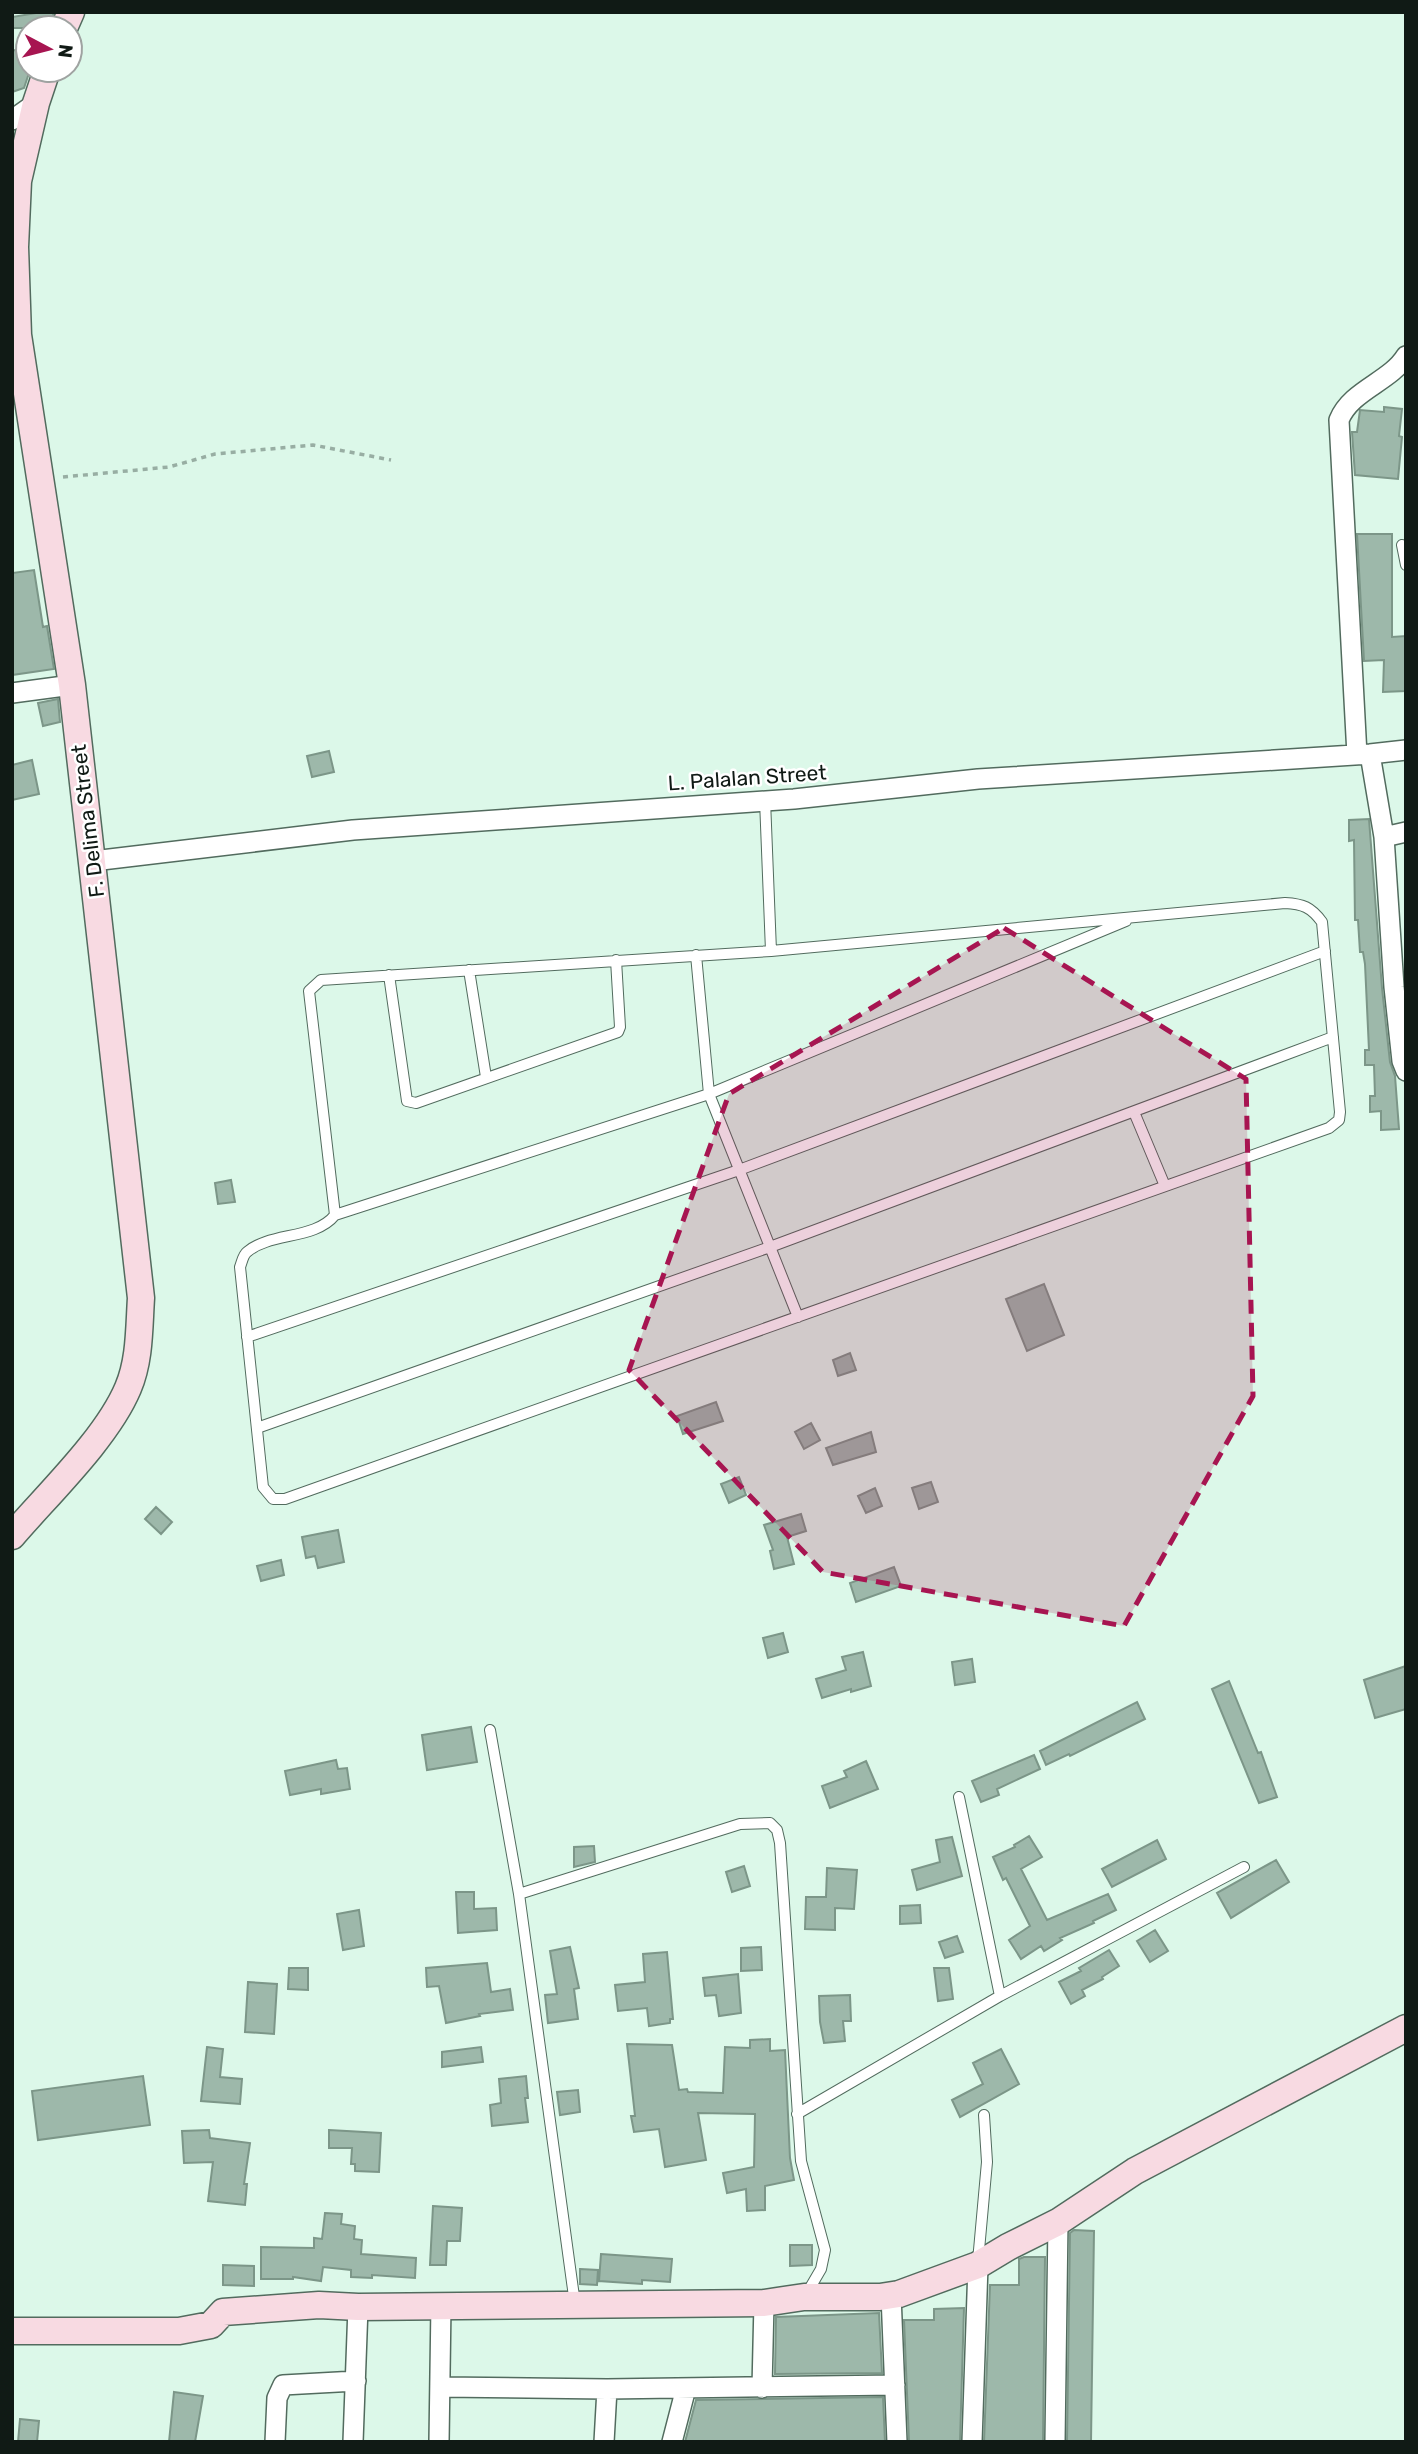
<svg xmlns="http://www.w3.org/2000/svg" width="1418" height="2454" viewBox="0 0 1418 2454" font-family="Rubik,sans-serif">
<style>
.building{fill:#9db8aa;stroke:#7c9688;stroke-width:2}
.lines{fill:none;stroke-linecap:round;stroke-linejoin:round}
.lane-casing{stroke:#526b5e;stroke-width:12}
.street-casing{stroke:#526b5e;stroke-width:22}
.secondary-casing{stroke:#526b5e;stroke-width:29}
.path{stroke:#98aea3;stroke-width:3.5;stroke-dasharray:5 5;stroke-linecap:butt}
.lane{stroke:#fff;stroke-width:10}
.street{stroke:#fff;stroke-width:19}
.secondary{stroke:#f8dae2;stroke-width:26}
.marked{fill:#a71551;fill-opacity:0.2;stroke:#a71551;stroke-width:5;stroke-dasharray:14 9;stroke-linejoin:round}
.labels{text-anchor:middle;stroke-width:5;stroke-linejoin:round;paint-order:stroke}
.street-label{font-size:21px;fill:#101a15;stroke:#fff}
</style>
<rect width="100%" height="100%" fill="#dcf8e9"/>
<path class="building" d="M 42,12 L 54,12 L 49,28 L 12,28 L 12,17 Z
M 28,46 L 28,70 L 30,70 L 24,88 L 12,92 L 12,51 Z
M 1384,407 L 1402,409 L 1399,436 L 1402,437 L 1398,479 L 1355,475 L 1352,432 L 1357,432 L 1360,410 L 1384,412 Z
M 1357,534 L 1392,534 L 1392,637 L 1406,636 L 1406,691 L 1383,692 L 1384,660 L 1364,661 Z
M 34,570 L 43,627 L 47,626 L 54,669 L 12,675 L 12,573 Z
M 58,699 L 60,722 L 43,726 L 38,703 Z
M 329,751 L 334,772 L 312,777 L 307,756 Z
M 32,760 L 39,794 L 12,800 L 12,765 Z
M 1369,819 L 1382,988 L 1390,1062 L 1395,1076 L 1399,1129 L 1381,1130 L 1381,1111 L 1370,1112 L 1370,1096 L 1375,1096 L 1374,1065 L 1365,1065 L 1365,1050 L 1369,1050 L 1365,964 L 1363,952 L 1360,952 L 1358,920 L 1355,920 L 1354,840 L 1349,841 L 1349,820 Z
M 231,1180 L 235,1202 L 218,1204 L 215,1183 Z
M 1044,1284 L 1064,1335 L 1027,1351 L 1006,1299 Z
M 850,1353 L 856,1370 L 838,1376 L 833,1360 Z
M 716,1402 L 723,1421 L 683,1434 L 677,1416 Z
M 811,1423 L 820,1440 L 804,1449 L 795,1432 Z
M 871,1432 L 876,1452 L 833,1465 L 826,1448 Z
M 739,1477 L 746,1495 L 729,1503 L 721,1484 Z
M 931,1482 L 938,1502 L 919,1509 L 912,1488 Z
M 875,1488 L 882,1506 L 866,1513 L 858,1496 Z
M 156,1507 L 172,1522 L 161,1534 L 145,1519 Z
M 801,1514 L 806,1531 L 787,1537 L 794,1564 L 774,1569 L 770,1551 L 773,1550 L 764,1525 Z
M 338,1530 L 344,1562 L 318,1568 L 315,1556 L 306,1558 L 302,1537 Z
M 281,1560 L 284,1575 L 261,1581 L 257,1566 Z
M 894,1567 L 901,1586 L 856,1602 L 850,1583 Z
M 783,1633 L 788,1652 L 768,1658 L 763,1638 Z
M 863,1652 L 871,1686 L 851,1692 L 851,1689 L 822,1698 L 816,1679 L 846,1670 L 842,1657 Z
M 972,1659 L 975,1682 L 955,1685 L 952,1662 Z
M 1406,1666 L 1406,1709 L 1375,1718 L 1364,1680 Z
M 1229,1681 L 1258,1753 L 1261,1752 L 1277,1797 L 1259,1803 L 1212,1689 Z
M 1137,1702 L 1145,1719 L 1070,1756 L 1069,1754 L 1046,1765 L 1040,1751 Z
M 471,1727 L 477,1762 L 427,1770 L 422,1735 Z
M 1034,1755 L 1040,1769 L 997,1789 L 999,1795 L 981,1802 L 972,1781 Z
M 336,1760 L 338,1769 L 347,1768 L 350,1789 L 321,1794 L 321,1789 L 290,1795 L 285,1771 Z
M 866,1761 L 878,1789 L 830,1808 L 822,1786 L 847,1777 L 844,1771 Z
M 1029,1836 L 1042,1857 L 1021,1869 L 1047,1920 L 1108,1894 L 1116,1910 L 1093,1921 L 1094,1923 L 1060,1938 L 1062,1940 L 1044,1951 L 1041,1946 L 1021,1959 L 1009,1940 L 1030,1926 L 1006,1878 L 1003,1880 L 993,1857 L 1015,1847 L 1014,1845 Z
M 952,1837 L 962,1876 L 917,1890 L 912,1870 L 940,1862 L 936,1840 Z
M 1157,1840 L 1166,1859 L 1112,1887 L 1102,1869 Z
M 594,1846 L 595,1862 L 574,1867 L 574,1847 Z
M 1276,1860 L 1289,1882 L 1231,1918 L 1217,1893 Z
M 744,1866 L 750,1886 L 732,1892 L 726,1872 Z
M 827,1868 L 857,1870 L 854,1909 L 835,1908 L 835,1930 L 805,1929 L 806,1897 L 826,1897 Z
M 456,1892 L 474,1892 L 474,1909 L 496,1908 L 497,1930 L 458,1933 Z
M 920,1905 L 921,1923 L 900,1924 L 900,1906 Z
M 359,1910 L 364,1946 L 343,1950 L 337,1914 Z
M 1155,1930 L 1168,1951 L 1150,1962 L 1137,1941 Z
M 957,1936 L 963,1952 L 945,1958 L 939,1942 Z
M 570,1947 L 579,1988 L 574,1989 L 578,2019 L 548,2023 L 545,1995 L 557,1994 L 550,1951 Z
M 761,1947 L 762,1970 L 741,1971 L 741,1948 Z
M 1109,1950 L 1119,1966 L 1102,1977 L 1103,1979 L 1082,1990 L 1085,1996 L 1071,2004 L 1059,1982 L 1081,1971 L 1079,1968 Z
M 667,1952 L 673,2019 L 670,2019 L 670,2023 L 649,2026 L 647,2008 L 618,2011 L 615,1985 L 645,1982 L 643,1954 Z
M 487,1963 L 491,1992 L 510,1989 L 513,2010 L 479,2014 L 480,2016 L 446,2023 L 439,1986 L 427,1987 L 426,1968 Z
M 289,1968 L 308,1968 L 308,1990 L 288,1989 Z
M 934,1968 L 949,1968 L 953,1999 L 938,2001 Z
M 738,1974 L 741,2013 L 719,2016 L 716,1995 L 705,1996 L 703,1978 Z
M 248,1982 L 277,1984 L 274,2034 L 245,2032 Z
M 850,1995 L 851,2021 L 843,2021 L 845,2041 L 824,2043 L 820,2022 L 819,1996 Z
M 770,2039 L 770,2051 L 785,2050 L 790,2158 L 794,2180 L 765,2186 L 765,2210 L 747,2211 L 746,2189 L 727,2193 L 723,2173 L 754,2167 L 755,2114 L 698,2113 L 706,2160 L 665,2167 L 659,2129 L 634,2132 L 631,2116 L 635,2116 L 627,2044 L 672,2045 L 679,2090 L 687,2089 L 688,2092 L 723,2093 L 725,2047 L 750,2048 L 750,2040 Z
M 207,2047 L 223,2049 L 220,2077 L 242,2079 L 240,2104 L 201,2101 Z
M 481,2047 L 483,2062 L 442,2067 L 442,2052 Z
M 1001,2049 L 1019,2084 L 960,2117 L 952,2100 L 983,2084 L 973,2063 Z
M 143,2076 L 150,2125 L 38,2140 L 32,2091 Z
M 526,2076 L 528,2098 L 525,2098 L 528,2122 L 492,2126 L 490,2105 L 501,2103 L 499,2079 Z
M 578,2090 L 580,2112 L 560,2115 L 557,2092 Z
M 209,2130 L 210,2138 L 250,2143 L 244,2184 L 247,2184 L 245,2205 L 208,2201 L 213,2162 L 184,2163 L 182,2131 Z
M 329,2130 L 381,2133 L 379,2172 L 355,2171 L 355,2164 L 351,2164 L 352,2148 L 329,2148 Z
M 433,2206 L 462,2208 L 460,2241 L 447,2241 L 446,2265 L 430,2265 Z
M 325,2213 L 342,2214 L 341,2224 L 355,2226 L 354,2239 L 362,2240 L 361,2254 L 416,2258 L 415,2278 L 372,2275 L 372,2278 L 351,2277 L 351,2270 L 323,2267 L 321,2281 L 293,2277 L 293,2279 L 261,2279 L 261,2247 L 314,2248 L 314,2238 L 322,2239 Z
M 1074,2230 L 1094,2231 L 1091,2442 L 1067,2442 L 1070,2233 Z
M 790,2245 L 812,2245 L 812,2265 L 790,2266 Z
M 601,2254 L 672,2259 L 670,2282 L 642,2280 L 642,2284 L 599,2281 Z
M 1024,2257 L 1045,2257 L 1043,2442 L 984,2442 L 990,2285 L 1019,2285 L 1019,2259 Z
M 223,2265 L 254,2266 L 254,2286 L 223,2285 Z
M 580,2269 L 598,2270 L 597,2285 L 580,2284 Z
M 964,2308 L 960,2442 L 909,2442 L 904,2320 L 934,2320 L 934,2309 Z
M 879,2313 L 882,2373 L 775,2374 L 776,2317 Z
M 174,2392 L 203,2396 L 195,2442 L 169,2442 Z
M 883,2397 L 885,2442 L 685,2442 L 696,2400 Z
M 20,2419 L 39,2421 L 37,2442 L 18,2442 Z"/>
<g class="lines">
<defs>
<path id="lane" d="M 1402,545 L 1406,565
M 765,800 L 771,951
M 1285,903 C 1303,904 1311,907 1322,922 L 1340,1112 L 1339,1120 L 1329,1128 L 285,1499 L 273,1499 L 263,1487 L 240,1267 C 242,1262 243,1255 247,1252 C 270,1232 315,1240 335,1215 L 309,991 L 321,980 L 771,951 Z
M 696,955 L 709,1094 L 798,1317
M 469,970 L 486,1077
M 389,975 L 407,1101 L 416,1103 L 618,1032 L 620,1027 L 616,960
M 1134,1112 L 1165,1186
M 335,1215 L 709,1094 L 1126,921
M 247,1337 L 739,1170 L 1325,951
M 257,1428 L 770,1247 L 1333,1037
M 490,1730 L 519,1894
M 959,1797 L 1000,1996
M 797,2114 L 1000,1996 L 1244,1867
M 978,2261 L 987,2162 L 984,2115
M 575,2304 L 519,1894 L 740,1824 L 770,1823 L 777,1830 L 780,1843 L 801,2161 L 825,2250 L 821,2269 L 807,2293"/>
<path id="street" d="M 12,120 L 36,103
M 12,693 L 72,685
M 1370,754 L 1384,837 L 1394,987 L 1402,1061 L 1406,1071
M 1357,755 L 1339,420 C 1351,390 1390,382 1406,356
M 1384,837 L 1406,832
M 93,861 L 353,830 L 794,799 L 978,779 L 1370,754 L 1406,750
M 891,2295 L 897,2442
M 441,2387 L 607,2389 L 895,2385
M 762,2388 L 764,2303
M 275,2442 L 277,2398 L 283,2385 L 356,2381
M 353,2442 L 358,2307
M 439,2442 L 441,2304
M 604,2442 L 607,2389
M 672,2442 L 686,2388
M 972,2442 L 978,2265
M 1055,2442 L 1058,2222"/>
<path id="secondary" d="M 64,28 L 71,12
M 12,1536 C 48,1494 107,1438 128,1388 C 140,1360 139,1328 141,1298 L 72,685 L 18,335 L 15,247 L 18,181 L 36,103 L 47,70
M 12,2331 L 179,2331 L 211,2325 L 223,2312 L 319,2305 L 358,2307 L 764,2303 L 804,2297 L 880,2297 L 899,2294 L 978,2265 L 1008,2247 L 1058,2222 L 1135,2171 L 1406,2028"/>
</defs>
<use href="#lane" class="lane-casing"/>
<use href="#street" class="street-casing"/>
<use href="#secondary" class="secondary-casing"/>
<path class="path" d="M 63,477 L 169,467 L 215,454 L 313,445 L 391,460"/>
<use href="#lane" class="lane"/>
<use href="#street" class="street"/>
<use href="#secondary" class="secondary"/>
</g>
<path class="marked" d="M 1004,928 L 1246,1079 L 1253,1396 L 1124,1626 L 823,1572 L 629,1370 L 729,1094 Z"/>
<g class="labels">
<g class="street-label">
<text transform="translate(747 778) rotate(-4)" y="7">L. Palalan Street</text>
<text transform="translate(88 821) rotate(-97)" y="7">F. Delima Street</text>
</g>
</g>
<rect width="1418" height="2454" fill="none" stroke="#101a15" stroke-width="28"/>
<g transform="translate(49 49) rotate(97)"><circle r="33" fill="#ffffff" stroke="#9fa3a1" stroke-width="2"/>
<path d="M0-5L12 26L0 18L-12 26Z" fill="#a71551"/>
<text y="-10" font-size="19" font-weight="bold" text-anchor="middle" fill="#101a15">N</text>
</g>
</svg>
